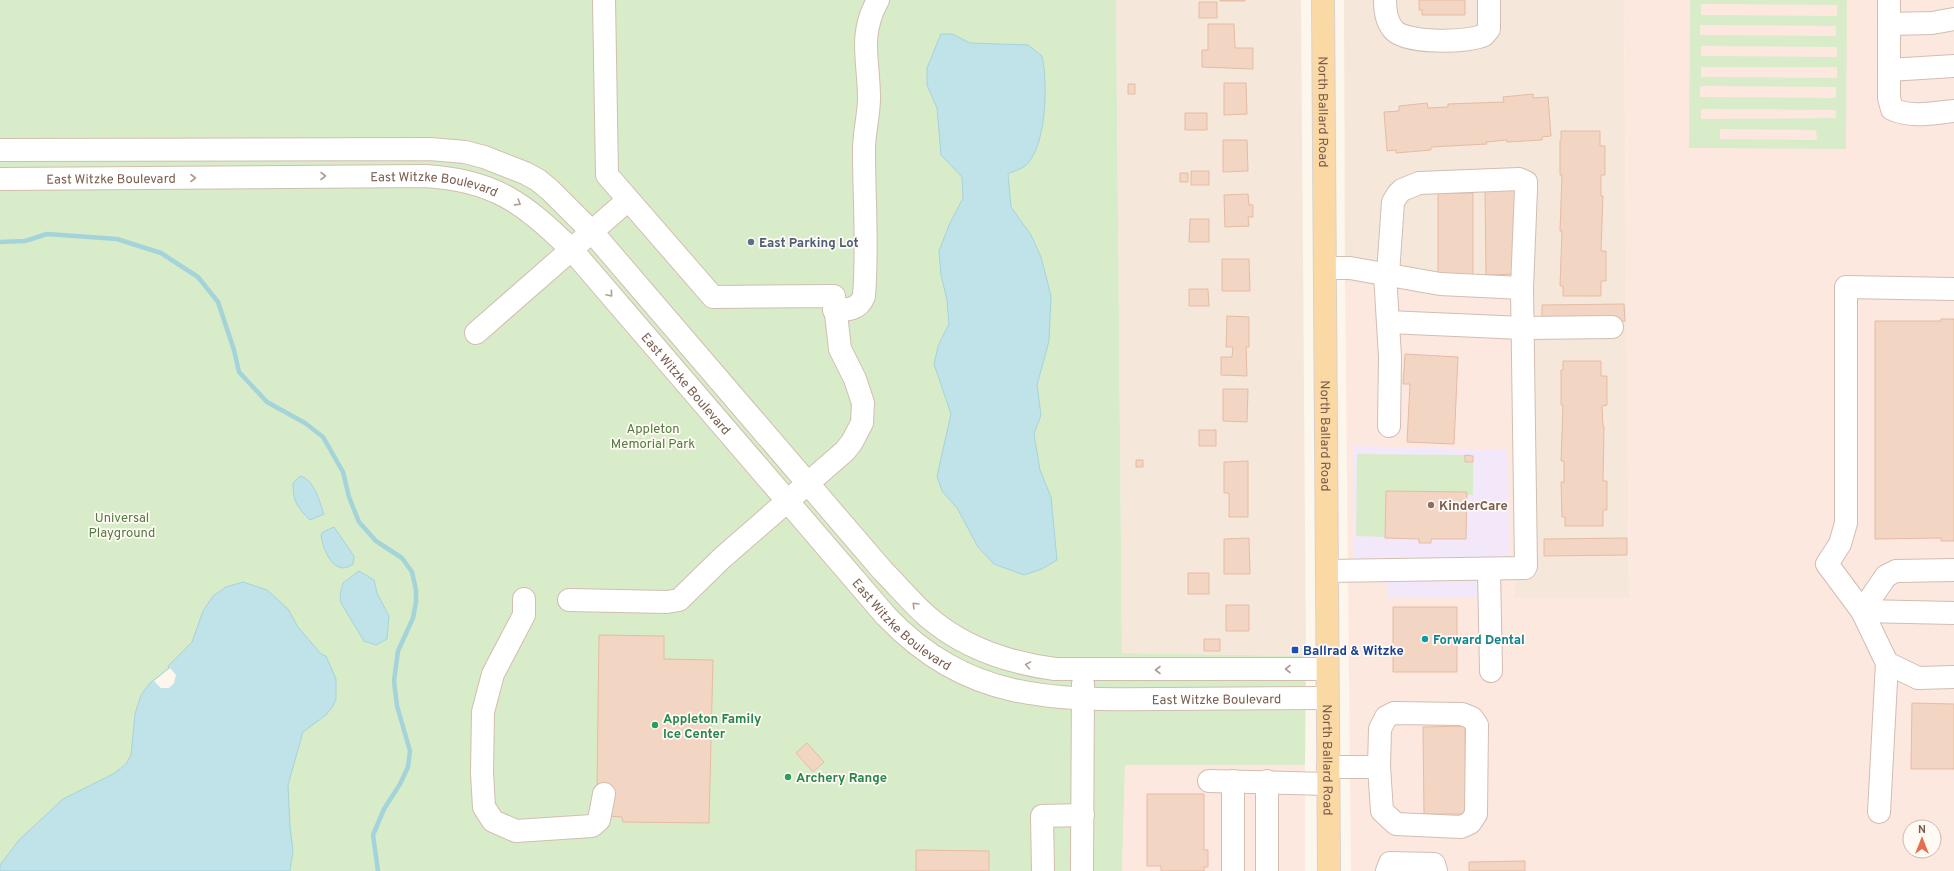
<svg xmlns="http://www.w3.org/2000/svg" width="1954" height="871" viewBox="0 0 1954 871" font-family="Overpass,sans-serif">
<style>
.residential{fill:#f5e8da}
.commercial{fill:#fde8e0;fill-rule:evenodd}
.education{fill:#f3e8fa}
.green{fill:#d8ecc9;fill-rule:evenodd}
.water{fill:#bfe3e8;stroke:#a5d3da}
.pier{fill:#fdf6ec}
.lines{fill:none;stroke-linecap:round;stroke-linejoin:round}
.stream{stroke:#a5d3da;stroke-width:4.5}
.building{fill:#f3d5c3;stroke:#e6bba3}
.minor-casing{stroke:#d1beb0;stroke-width:24}
.major-casing{stroke:#dad1cd;stroke-width:24}
.minor{stroke:#fff;stroke-width:22}
.major{stroke:#fbd9a5;stroke-width:22}
.oneway{stroke:#af9d94}
.service-dot{fill:#5c6f8a;stroke:#fffaf3;stroke-width:1.5}
.education-dot{fill:#8d6e63;stroke:#fffaf3;stroke-width:1.5}
.culture-dot{fill:#0f9aa8;stroke:#fffaf3;stroke-width:1.5}
.transit-dot{fill:#1a4fb4;stroke:#fffaf3;stroke-width:1.5}
.leisure-dot{fill:#2e9e5b;stroke:#fffaf3;stroke-width:1.5}
.labels{text-anchor:middle;stroke-width:3.5;stroke-linejoin:round;paint-order:stroke}
.street-label{font-size:13px;fill:#7a5c4d;stroke:#fffaf3}
.service-label{font-size:13px;font-weight:bold;fill:#4e5e75;stroke:#fffaf3;text-anchor:start}
.park-label{font-size:13px;fill:#537a41;stroke:#fffaf3}
.education-label{font-size:13px;font-weight:bold;fill:#785e54;stroke:#fffaf3;text-anchor:start}
.culture-label{font-size:13px;font-weight:bold;fill:#0d838f;stroke:#fffaf3;text-anchor:start}
.transit-label{font-size:13px;font-weight:bold;fill:#164399;stroke:#fffaf3;text-anchor:start}
.leisure-label{font-size:13px;font-weight:bold;fill:#27864d;stroke:#fffaf3;text-anchor:start}
</style>
<rect width="100%" height="100%" fill="#fdf6ec"/>
<path class="residential" d="M 1116,0 L 1301,0 L 1306,656 L 1122,653 Z
M 1344,0 L 1624,0 L 1629,599 L 1515,599 L 1516,297 L 1345,283 Z"/>
<path class="commercial" d="M 1624,0 L 1954,0 L 1954,871 L 1351,871 L 1345,283 L 1516,296 L 1515,598 L 1629,598 ZM 1910,827 L 1934,827 L 1934,851 L 1910,851 Z
M 1125,765 L 1305,765 L 1305,871 L 1122,871 Z"/>
<path class="education" d="M 1353,446 L 1508,450 L 1509,560 L 1500,584 L 1499,598 L 1387,598 L 1387,580 L 1354,580 Z"/>
<path class="green" d="M 0,0 L 1116,0 L 1122,653 L 1306,656 L 1305,765 L 1125,765 L 1122,871 L 0,871 Z
M 1690,0 L 1847,0 L 1846,149 L 1689,148 ZM 1701,4 L 1837,5 L 1837,16 L 1701,15 ZM 1700,25 L 1836,26 L 1836,36 L 1700,35 ZM 1701,46 L 1837,47 L 1837,57 L 1701,56 ZM 1701,67 L 1837,67 L 1837,78 L 1701,77 ZM 1700,86 L 1836,87 L 1836,98 L 1700,97 ZM 1701,109 L 1836,110 L 1836,118 L 1701,119 ZM 1720,129 L 1816,130 L 1817,140 L 1720,139 Z
M 1357,454 L 1465,455 L 1473,462 L 1473,495 L 1467,495 L 1385,537 L 1356,536 Z"/>
<path class="water" d="M 941,34 L 952,34 L 970,43 L 1028,45 L 1042,56 C 1048,83 1047,147 1025,166 C 1020,170 1013,171 1008,174 L 1011,207 L 1031,235 L 1041,257 L 1051,296 L 1049,341 L 1037,385 L 1041,415 L 1034,434 L 1040,470 L 1051,497 L 1057,560 L 1042,569 L 1024,575 L 994,564 L 978,547 L 957,508 L 942,491 L 937,476 L 951,414 L 934,364 L 938,346 L 949,324 L 947,300 L 941,275 L 939,251 L 950,223 L 963,198 L 962,177 L 941,155 L 937,108 L 927,85 L 927,68 Z
M 300,476 C 315,480 319,501 324,514 L 310,520 C 297,507 293,502 293,483 Z
M 334,527 L 354,556 L 353,564 C 335,578 323,551 321,535 L 323,532 Z
M 359,571 L 374,580 L 377,593 L 389,616 L 387,639 L 376,645 L 364,641 L 341,603 L 340,595 L 343,583 Z
M 243,582 L 267,590 L 288,609 L 298,627 L 321,654 L 326,656 L 336,679 L 336,699 L 333,706 L 326,715 L 303,732 L 288,785 L 290,826 L 293,851 L 290,871 L 0,871 L 0,865 L 19,840 L 63,799 L 113,774 L 126,764 L 131,755 L 135,714 L 141,695 L 150,683 L 169,668 L 168,666 L 192,642 L 203,611 L 213,596 L 226,587 Z"/>
<path class="pier" d="M 170,668 L 176,675 L 174,683 L 169,688 L 161,688 L 154,681 Z"/>
<g class="lines">
<path class="stream" d="M 0,242 L 25,241 L 47,234 L 117,239 L 161,253 L 198,277 L 218,302 L 234,350 L 239,372 L 267,402 L 305,423 L 323,437 L 343,472 L 349,497 L 359,522 L 376,541 L 402,558 L 412,572 L 416,590 L 416,602 L 413,618 L 398,651 L 394,681 L 397,706 L 410,751 L 408,767 L 400,784 L 384,809 L 373,835 L 378,871"/>
</g>
<path class="building" d="M 1220,0 L 1245,0 L 1245,1 L 1220,1 Z
M 1419,0 L 1465,0 L 1465,15 L 1422,15 L 1422,10 L 1419,10 Z
M 1199,2 L 1217,2 L 1217,18 L 1199,18 Z
M 1208,24 L 1234,24 L 1235,48 L 1253,48 L 1253,69 L 1202,67 L 1202,50 L 1208,50 Z
M 1224,83 L 1246,83 L 1247,114 L 1224,115 Z
M 1128,84 L 1135,84 L 1135,94 L 1128,94 Z
M 1533,94 L 1533,98 L 1548,97 L 1551,136 L 1542,137 L 1542,140 L 1507,142 L 1507,140 L 1486,142 L 1487,144 L 1431,147 L 1431,150 L 1396,153 L 1396,150 L 1387,151 L 1384,112 L 1399,111 L 1399,106 L 1427,103 L 1428,108 L 1448,107 L 1448,104 L 1504,102 L 1503,97 Z
M 1185,113 L 1207,113 L 1207,130 L 1185,130 Z
M 1561,131 L 1600,131 L 1600,146 L 1605,146 L 1605,175 L 1601,175 L 1601,196 L 1603,196 L 1601,251 L 1606,251 L 1606,281 L 1601,281 L 1601,296 L 1563,296 L 1563,286 L 1560,286 L 1562,231 L 1560,231 L 1562,175 L 1560,175 L 1560,140 L 1561,140 Z
M 1223,140 L 1247,140 L 1248,171 L 1223,172 Z
M 1191,171 L 1209,171 L 1209,185 L 1191,185 Z
M 1180,173 L 1188,173 L 1188,182 L 1180,182 Z
M 1519,188 L 1520,274 L 1486,275 L 1485,189 Z
M 1438,193 L 1473,193 L 1473,278 L 1438,278 Z
M 1248,194 L 1249,205 L 1253,205 L 1253,217 L 1248,217 L 1249,226 L 1225,227 L 1224,195 Z
M 1190,219 L 1209,219 L 1209,242 L 1189,242 Z
M 1222,259 L 1249,259 L 1250,291 L 1222,291 Z
M 1189,289 L 1208,289 L 1209,306 L 1189,306 Z
M 1624,304 L 1625,321 L 1542,322 L 1542,305 Z
M 1227,316 L 1249,317 L 1249,347 L 1246,347 L 1247,376 L 1221,375 L 1221,357 L 1232,357 L 1233,347 L 1226,347 Z
M 1941,319 L 1954,319 L 1954,541 L 1941,541 L 1941,538 L 1875,539 L 1875,321 L 1941,321 Z
M 1405,354 L 1458,357 L 1454,444 L 1407,442 L 1410,384 L 1403,384 Z
M 1563,361 L 1601,361 L 1601,376 L 1607,376 L 1607,405 L 1602,406 L 1603,426 L 1604,426 L 1603,481 L 1607,481 L 1607,510 L 1603,510 L 1603,526 L 1565,526 L 1565,517 L 1562,517 L 1561,482 L 1564,482 L 1564,461 L 1561,461 L 1563,405 L 1561,405 L 1561,370 L 1563,370 Z
M 1223,389 L 1248,389 L 1247,422 L 1223,421 Z
M 1199,430 L 1216,430 L 1216,446 L 1199,446 Z
M 1465,455 L 1473,456 L 1473,462 L 1465,462 Z
M 1136,460 L 1143,460 L 1143,467 L 1136,467 Z
M 1248,461 L 1248,517 L 1229,517 L 1229,493 L 1224,493 L 1224,462 Z
M 1386,491 L 1467,492 L 1466,539 L 1431,539 L 1431,543 L 1419,543 L 1419,539 L 1385,538 Z
M 1249,538 L 1250,574 L 1224,574 L 1224,539 Z
M 1627,538 L 1627,555 L 1544,556 L 1544,539 Z
M 1188,573 L 1209,573 L 1209,594 L 1188,594 Z
M 1226,605 L 1249,605 L 1249,631 L 1226,631 Z
M 1393,607 L 1457,607 L 1457,672 L 1393,672 Z
M 599,635 L 664,636 L 664,659 L 713,660 L 709,823 L 623,822 L 622,817 L 608,816 L 597,790 Z
M 1204,639 L 1220,639 L 1220,651 L 1204,651 Z
M 1912,703 L 1954,704 L 1954,769 L 1911,769 Z
M 1465,726 L 1466,814 L 1424,814 L 1423,727 Z
M 807,743 L 824,762 L 813,772 L 796,753 Z
M 1147,794 L 1204,794 L 1204,850 L 1208,850 L 1208,867 L 1204,867 L 1204,871 L 1161,871 L 1161,866 L 1147,866 Z
M 916,850 L 989,851 L 989,871 L 916,871 Z
M 1525,861 L 1525,871 L 1469,871 L 1469,862 Z"/>
<g class="lines">
<defs>
<g id="minor">
<path d="M 1385,0 C 1385,10 1386,21 1393,29 C 1403,44 1469,43 1484,35 L 1489,29 L 1489,0"/>
<path d="M 1889,0 L 1889,98 L 1892,109 C 1911,118 1933,113 1954,111"/>
<path d="M 1889,24 L 1932,23 L 1954,19"/>
<path d="M 1889,70 L 1954,66"/>
<path d="M 0,150 L 430,149 L 465,152 L 484,157 L 525,173 L 538,180 L 550,190 L 593,233 L 883,571 C 898,586 912,603 928,617 C 964,648 1009,663 1055,669 L 1327,669"/>
<path id="s1" d="M 0,179 L 425,176 C 494,180 524,203 572,250 L 886,616 C 969,703 1055,700 1166,699 C 1220,699 1274,698 1327,698"/>
<path d="M 1325,268 L 1350,268 L 1440,284 L 1522,288 L 1526,566 L 1525,568 L 1327,571"/>
<path d="M 1385,274 L 1390,357 L 1389,426"/>
<path d="M 1388,274 L 1393,202 L 1398,194 L 1402,190 L 1419,183 L 1519,179 L 1526,182 L 1526,189 L 1522,288"/>
<path d="M 834,310 C 847,310 859,310 864,296 C 868,248 864,198 864,150 C 864,132 869,115 869,98 C 869,60 858,36 878,0"/>
<path d="M 1388,322 L 1523,328 L 1612,327"/>
<path d="M 476,333 L 628,200"/>
<path d="M 1489,569 L 1491,671"/>
<path d="M 524,599 L 524,615 L 493,674 L 483,712 L 482,773 L 484,807 L 493,821 L 516,831 L 592,826 L 599,820 L 604,794"/>
<path d="M 569,600 L 667,602 L 679,600 L 722,558 L 845,451 L 852,442 L 862,423 L 863,403 L 855,379 L 840,349 L 834,296 L 713,297 L 607,175 L 604,0"/>
<path d="M 1862,611 L 1886,576 L 1896,571 L 1954,570"/>
<path d="M 1862,611 L 1954,613"/>
<path d="M 1887,663 L 1918,678 L 1954,677"/>
<path d="M 1328,767 L 1379,767 L 1380,729 L 1386,717 L 1394,713 L 1462,714 L 1472,718 L 1477,725 L 1476,814 L 1470,823 L 1461,827 L 1396,824 L 1382,811 L 1379,767"/>
<path d="M 1209,781 L 1328,784"/>
<path d="M 1233,781 L 1233,871"/>
<path d="M 1879,812 L 1887,663 L 1862,611 L 1827,564 L 1840,544 L 1846,523 L 1846,287 L 1954,289"/>
<path d="M 1043,871 L 1042,816 L 1083,815"/>
<path d="M 1082,871 L 1083,684"/>
<path d="M 1267,871 L 1267,781"/>
<path d="M 1387,871 L 1390,863 L 1434,864 L 1436,871"/>
</g>
<g id="major">
<path id="s2" d="M 1323,0 L 1329,871"/>
</g>
</defs>
<use href="#minor" class="minor-casing"/>
<use href="#major" class="major-casing"/>
<use href="#minor" class="minor"/>
<use href="#major" class="major"/>
</g>
<defs><path id="oneway-chevron" d="M-2-3.5L2.5 0L-2 3.5" fill="none" stroke-width="1.6" stroke-linecap="round" stroke-linejoin="round"/></defs>
<g class="oneway">
<use href="#oneway-chevron" transform="translate(323 176)"/>
<use href="#oneway-chevron" transform="translate(193 178)"/>
<use href="#oneway-chevron" transform="translate(518 203) rotate(32)"/>
<use href="#oneway-chevron" transform="translate(610 294) rotate(50)"/>
<use href="#oneway-chevron" transform="translate(915 605) rotate(-135)"/>
<use href="#oneway-chevron" transform="translate(1028 665) rotate(-170)"/>
<use href="#oneway-chevron" transform="translate(1288 669) rotate(180)"/>
<use href="#oneway-chevron" transform="translate(1158 670) rotate(180)"/>
</g>
<circle class="service-dot" cx="751" cy="242" r="4"/>
<circle class="education-dot" cx="1431" cy="505" r="4"/>
<circle class="culture-dot" cx="1425" cy="639" r="4"/>
<rect class="transit-dot" x="1291" y="646" width="8" height="8" rx="2"/>
<g class="leisure-dot">
<circle cx="655" cy="725" r="4"/>
<circle cx="788" cy="777" r="4"/>
</g>
<g class="labels">
<g class="street-label">
<text dy="5" stroke="none"><textPath href="#s2" startOffset="112">North Ballard Road</textPath></text>
<text dy="5" stroke="none"><textPath href="#s1" startOffset="111">East Witzke Boulevard</textPath></text>
<text dy="5" stroke="none"><textPath href="#s1" startOffset="435">East Witzke Boulevard</textPath></text>
<text dy="5" stroke="none"><textPath href="#s1" startOffset="770">East Witzke Boulevard</textPath></text>
<text dy="5" stroke="none"><textPath href="#s2" startOffset="436">North Ballard Road</textPath></text>
<text dy="5" stroke="none"><textPath href="#s1" startOffset="1094">East Witzke Boulevard</textPath></text>
<text dy="5" stroke="none"><textPath href="#s1" startOffset="1430">East Witzke Boulevard</textPath></text>
<text dy="5" stroke="none"><textPath href="#s2" startOffset="760">North Ballard Road</textPath></text>
</g>
<g class="service-label">
<text x="759" y="247">East Parking Lot</text>
</g>
<g class="park-label">
<text x="653" y="433">Appleton<tspan x="653" dy="15">Memorial Park</tspan></text>
<text x="122" y="522">Universal<tspan x="122" dy="15">Playground</tspan></text>
</g>
<g class="education-label">
<text x="1439" y="510">KinderCare</text>
</g>
<g class="culture-label">
<text x="1433" y="644">Forward Dental</text>
</g>
<g class="transit-label">
<text x="1303" y="655">Ballrad &amp; Witzke</text>
</g>
<g class="leisure-label">
<text x="663" y="723">Appleton Family<tspan x="663" dy="15">Ice Center</tspan></text>
<text x="796" y="782">Archery Range</text>
</g>
</g>
<g transform="translate(1922 839)"><circle r="19" fill="#fffaf3" stroke="#cabbb1"/>
<path d="M0-3L7 15L0 10L-7 15Z" fill="#e76f51"/>
<text y="-6" font-size="11" font-weight="bold" text-anchor="middle" fill="#7a5c4d">N</text>
</g>
</svg>
